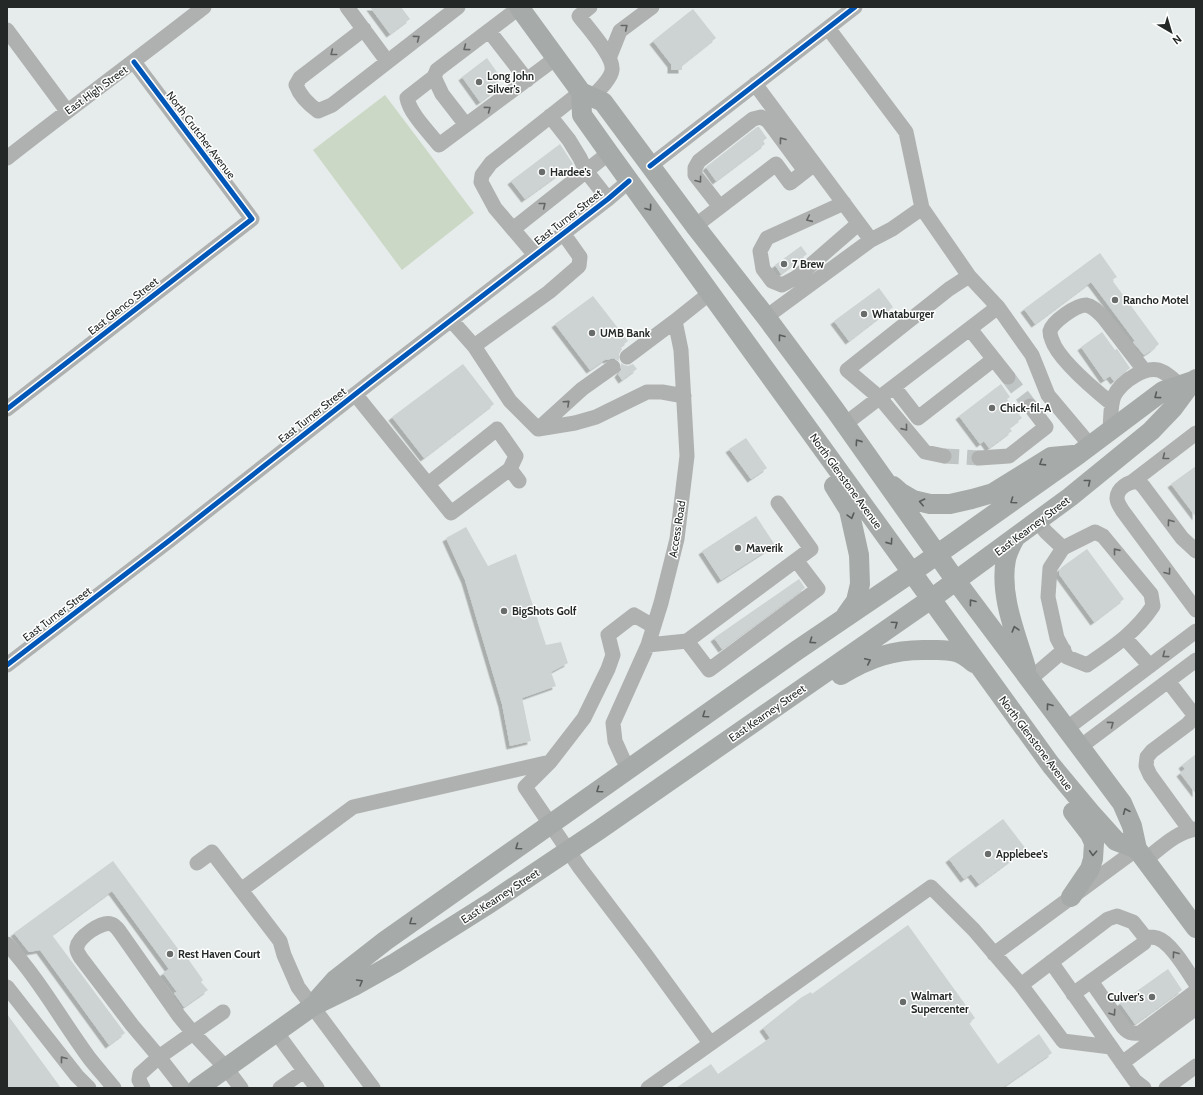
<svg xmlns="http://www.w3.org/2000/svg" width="1203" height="1095" viewBox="0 0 1203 1095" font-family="Cabin,sans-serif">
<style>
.green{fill:#ccd8c6}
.building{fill:#cdd2d2;filter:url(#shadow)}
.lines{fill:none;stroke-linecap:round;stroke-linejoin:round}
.minor-tunnel{stroke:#bfc5c4;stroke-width:15;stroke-dasharray:15 8;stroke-linecap:butt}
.minor{stroke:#afb1b0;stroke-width:15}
.major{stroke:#a6aba9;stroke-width:20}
.cycleway-casing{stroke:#fff;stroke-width:8}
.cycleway{stroke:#0057b8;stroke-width:5}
.oneway{stroke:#636665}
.oneway2{stroke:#585d5c}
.poi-dot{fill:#686d6c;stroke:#fff;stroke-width:1.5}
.labels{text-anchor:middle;stroke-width:3;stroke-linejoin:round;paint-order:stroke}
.poi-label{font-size:11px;font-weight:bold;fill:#242928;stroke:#fff;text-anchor:start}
.street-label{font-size:11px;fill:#242928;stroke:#fff}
</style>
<defs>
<filter id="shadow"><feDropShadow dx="-3.5" dy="3.5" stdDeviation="0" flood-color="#0004"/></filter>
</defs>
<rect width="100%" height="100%" fill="#e6eceb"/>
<path class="green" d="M 385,95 L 474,213 L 402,270 L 313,150 Z"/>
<path class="building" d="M 370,7 L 401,7 L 410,19 L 390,34 Z
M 693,9 L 716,38 L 682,65 L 682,70 L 671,70 L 671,64 L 653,41 Z
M 487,58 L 499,75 L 495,78 L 501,86 L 480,102 L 462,77 Z
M 757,127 L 759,127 L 767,138 L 763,141 L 765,144 L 716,181 L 706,167 Z
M 560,144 L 573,164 L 525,199 L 511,181 Z
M 801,246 L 807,254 L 781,274 L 775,265 Z
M 1100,253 L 1117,277 L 1112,280 L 1159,344 L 1152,350 L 1144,355 L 1133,342 L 1135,341 L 1091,282 L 1035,324 L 1024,309 Z
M 879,288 L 893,307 L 849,341 L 834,321 Z
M 593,296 L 628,341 L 620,347 L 622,349 L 619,354 L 619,361 L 613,358 L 607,360 L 606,359 L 590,370 L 555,324 Z
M 1102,332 L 1115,350 L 1117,349 L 1130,368 L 1114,381 L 1110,376 L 1104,380 L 1081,347 Z
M 621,363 L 624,365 L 628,366 L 633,364 L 637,369 L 622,380 L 618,374 L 621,370 Z
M 463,364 L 494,404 L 424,458 L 392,417 Z
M 1001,384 L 1010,397 L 1007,399 L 1022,418 L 1009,428 L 1012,431 L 989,448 L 984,441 L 980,444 L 959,416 Z
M 746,438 L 767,468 L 751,479 L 729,449 Z
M 1196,466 L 1196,517 L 1171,484 Z
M 756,516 L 775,545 L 721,580 L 702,551 Z
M 466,527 L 488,566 L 516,554 L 546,645 L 561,642 L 568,663 L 551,672 L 556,686 L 522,698 L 531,741 L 510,746 L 502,704 L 465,580 L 446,538 Z
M 1087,549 L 1124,599 L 1094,622 L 1059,574 L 1059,571 L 1062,567 Z
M 799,579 L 805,588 L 722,649 L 714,638 Z
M 1196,754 L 1196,794 L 1180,773 L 1185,769 L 1182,765 Z
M 1003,819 L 1026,849 L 979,884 L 971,874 L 964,879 L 949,859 Z
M 113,861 L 184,957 L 186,956 L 203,980 L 201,982 L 208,990 L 184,1007 L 174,993 L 177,992 L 163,973 L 169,969 L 112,891 L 52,935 L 125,1033 L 109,1045 L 40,950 L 29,952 L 14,933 Z
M 908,925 L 975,1018 L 969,1023 L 998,1064 L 1039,1034 L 1052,1053 L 1002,1088 L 676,1088 L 711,1064 L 718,1074 L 770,1038 L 763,1028 L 802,997 L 811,992 L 812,994 Z
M 1168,969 L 1182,990 L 1135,1024 L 1120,1003 Z
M 7,1014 L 61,1088 L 7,1088 Z"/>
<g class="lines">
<path class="minor-tunnel" d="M 1008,377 L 1030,406
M 944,456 L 979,458"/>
<path class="minor" d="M 347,7 L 387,61
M 520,7 L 437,70 L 434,77 L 442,94 L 466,125 L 556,58
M 590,7 L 579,16 C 587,27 614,56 612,70 C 611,79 598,91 592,97
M 828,28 L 906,132 L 922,208 L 969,276 L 998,307 L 1032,355 L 1048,395 L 1090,445
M 364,29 L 300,78 L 296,85 C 300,96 308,104 318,111 L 332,105 L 458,7
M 7,30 L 67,111
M 489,31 L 527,80
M 610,56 L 620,31 L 652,7
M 434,77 L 407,98 C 410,114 429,132 439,145 L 466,125
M 755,84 L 871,240 L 766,317
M 550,116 L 569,140 L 580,158 L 586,171 L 608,199
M 7,158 C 72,107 139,58 204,7
M 650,166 L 855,7
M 844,203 L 767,238 L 760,251 L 763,269 L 772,281 L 782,285 L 797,277 L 858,224
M 720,207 L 695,175 L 695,168 L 699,161 L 753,119 L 761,117 L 768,121 L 805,171
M 695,226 L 776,164 L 790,183 L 813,165
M 513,229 L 609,153
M 871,240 L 892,229 L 922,208
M 535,255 L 495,208 L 481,182 L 482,175 L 491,163 L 581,92
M 451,320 L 474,346 L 549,292 L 579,266 L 580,257 L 563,233
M 970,329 L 1008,377
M 474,346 L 510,401 L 538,429 L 575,423 L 596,417 L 647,392 L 662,392 L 684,396
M 627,357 L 675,321
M 894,387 L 918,418 L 994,359
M 355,394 L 451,513 L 510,469 L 516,456 L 497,429 L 428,484
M 1112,404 C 1096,391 1058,359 1052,340 C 1051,338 1050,334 1050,331 C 1052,322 1076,305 1086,305 C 1093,306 1098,312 1103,317 L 1144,370
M 7,409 L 252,219 L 134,62
M 845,424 L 998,307
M 538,429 L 582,389 L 613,367
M 1110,430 C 1111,419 1110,406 1114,396 C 1121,382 1147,363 1163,372 C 1169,375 1175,381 1180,385
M 944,456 L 925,452 L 880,398 L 847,370 L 949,289 L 969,276
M 979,458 L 1009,456 L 1046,427 L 1030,406
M 510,469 L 519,481
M 1132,482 L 1196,433
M 1037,521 L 1046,532 L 1063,548 L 1050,568 L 1048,597 L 1057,638 L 1067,657 L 1087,665 C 1113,647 1135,633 1153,606 L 1151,594 L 1103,536 L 1095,532 L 1063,548
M 1196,551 L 1182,538 L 1143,486 C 1142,485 1140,483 1138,482 C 1129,480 1117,489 1117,498 C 1117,503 1120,506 1122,510 L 1196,610
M 653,626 L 634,615 L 608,635 L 613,655 L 608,669 L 584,718 L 550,762 L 525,787 L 580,868 L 646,955 L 710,1043
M 1125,638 L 1150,666
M 687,641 L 709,670 L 818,589 L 796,560
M 648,645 L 687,641 L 811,549 L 778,503
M 7,665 L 170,540 L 372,381 L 608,199 L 629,181
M 1029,680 L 1064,650
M 1168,681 L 1195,716
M 1066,729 L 1196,631
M 1080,747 L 1196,660
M 630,768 L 623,759 L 615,741 L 613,723 L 648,645 L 661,603 L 677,539 L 687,456 L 681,350 L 675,321 L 710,293
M 1190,830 L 1150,775 L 1146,766 L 1147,757 L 1152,751 L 1188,724 L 1196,714
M 1145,860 C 1161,848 1176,832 1196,829
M 197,863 L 212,852 L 280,941 L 284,955 L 298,987 L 373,1088
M 241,890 L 353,807 L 550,762
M 1145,937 C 1149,937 1154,937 1157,938 C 1171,942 1188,972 1196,984
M 7,944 C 39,979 62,1021 90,1059 C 98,1069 106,1078 114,1088
M 994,954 L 1137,849
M 1051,962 L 1135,1081 L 1144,1088
M 1091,981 L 1123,1027 C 1128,1033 1132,1034 1140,1033 L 1196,991
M 1021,985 L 1108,919 L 1117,916 L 1133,922 L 1145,937 L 1144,943 L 1073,994
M 7,987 L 77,1076 L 89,1088
M 276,1032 L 317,1088
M 1122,1063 L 1196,1008
M 143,1088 L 139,1080 L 140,1074 L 159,1057 L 132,1025 L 81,958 C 79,955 76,951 77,947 C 78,937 102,921 111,924 C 115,925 118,929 120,932 L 179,1016 L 193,1033 L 223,1012
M 183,1088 L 159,1057 L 193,1033 L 226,1068 L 241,1088
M 280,1088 L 304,1071
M 648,1088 L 931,887 L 974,930 L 1021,985 L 1063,1041 L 1111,1047
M 1166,1088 L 1196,1066"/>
<path class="major" d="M 519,7 L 581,92 L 603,102 L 695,226 L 766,317 L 835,410 L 956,581 L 1122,803 L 1132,826 L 1137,849 L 1196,928
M 581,92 L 582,115 L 609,153 L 1051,765 L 1090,812 L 1116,841 L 1137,849
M 834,486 L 849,510 L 859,555 L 860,584 L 856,601 L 846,615
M 893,486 L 901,493 L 913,500 L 930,504 L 950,504 L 972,499 L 993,493 L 1051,457 L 1073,455
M 1015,538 C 1011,545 1008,551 1006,559 C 999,595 1016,634 1026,668
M 841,675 C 869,658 894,649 928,650 C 937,650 947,649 956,652 C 963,654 969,659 974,663
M 1071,897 L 1090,869 L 1093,859 L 1094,843 L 1090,834 L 1073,812
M 319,998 L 335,980 L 385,941 L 796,651 L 911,573 L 1079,454 L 1163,391 L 1193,381
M 198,1088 L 313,1006 L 354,986 L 395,963 L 490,903 L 599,830 L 931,599 L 1070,497 L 1151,431 L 1173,408 L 1193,381 L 1196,379"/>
<defs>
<path id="cycleway" d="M 650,166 L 855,7
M 7,409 L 252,219 L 134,62
M 7,665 L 170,540 L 372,381 L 608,199 L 629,181"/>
</defs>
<use href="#cycleway" class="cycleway-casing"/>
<use href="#cycleway" class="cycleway"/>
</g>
<defs><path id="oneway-chevron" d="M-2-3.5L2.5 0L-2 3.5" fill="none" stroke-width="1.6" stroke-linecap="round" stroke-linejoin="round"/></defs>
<g class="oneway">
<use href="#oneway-chevron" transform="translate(625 27) rotate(-39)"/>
<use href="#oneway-chevron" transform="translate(417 38) rotate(-37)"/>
<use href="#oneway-chevron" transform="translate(466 48) rotate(143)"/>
<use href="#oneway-chevron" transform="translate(333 53) rotate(142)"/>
<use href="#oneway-chevron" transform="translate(488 109) rotate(-37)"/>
<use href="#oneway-chevron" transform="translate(782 140) rotate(-127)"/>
<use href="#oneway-chevron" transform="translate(699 180) rotate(53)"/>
<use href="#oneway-chevron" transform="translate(543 205) rotate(-38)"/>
<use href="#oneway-chevron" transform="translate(809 219) rotate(156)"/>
<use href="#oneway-chevron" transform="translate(567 403) rotate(-42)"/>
<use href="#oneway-chevron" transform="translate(905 428) rotate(51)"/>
<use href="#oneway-chevron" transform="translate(1165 457) rotate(142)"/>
<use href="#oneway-chevron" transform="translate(1170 522) rotate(-126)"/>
<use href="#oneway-chevron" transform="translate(1116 551) rotate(-129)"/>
<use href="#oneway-chevron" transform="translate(1168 572) rotate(53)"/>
<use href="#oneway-chevron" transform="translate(1165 655) rotate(143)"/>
<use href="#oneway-chevron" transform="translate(1111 724) rotate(-36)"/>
<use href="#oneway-chevron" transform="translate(1175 954) rotate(-126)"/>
<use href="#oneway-chevron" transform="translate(1113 1013) rotate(56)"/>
<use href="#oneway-chevron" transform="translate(63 1059) rotate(-128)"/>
</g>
<g class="oneway2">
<use href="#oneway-chevron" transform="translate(649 208) rotate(54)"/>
<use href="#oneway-chevron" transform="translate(781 337) rotate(-127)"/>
<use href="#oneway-chevron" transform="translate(1157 396) rotate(143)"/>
<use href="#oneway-chevron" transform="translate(858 442) rotate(-125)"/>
<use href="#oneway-chevron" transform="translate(1042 463) rotate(148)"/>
<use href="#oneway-chevron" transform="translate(1088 482) rotate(-39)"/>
<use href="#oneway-chevron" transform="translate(1013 501) rotate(145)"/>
<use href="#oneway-chevron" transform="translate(922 502) rotate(-167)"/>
<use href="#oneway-chevron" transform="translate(851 516) rotate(74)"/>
<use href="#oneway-chevron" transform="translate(890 542) rotate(55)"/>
<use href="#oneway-chevron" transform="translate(972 602) rotate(-127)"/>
<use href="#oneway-chevron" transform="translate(895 624) rotate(-35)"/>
<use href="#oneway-chevron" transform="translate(1015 629) rotate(-106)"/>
<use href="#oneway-chevron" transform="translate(812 641) rotate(146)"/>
<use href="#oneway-chevron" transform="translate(868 661) rotate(-25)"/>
<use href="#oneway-chevron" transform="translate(1049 706) rotate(-127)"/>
<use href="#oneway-chevron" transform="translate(705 715) rotate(145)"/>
<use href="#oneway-chevron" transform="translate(599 790) rotate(145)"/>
<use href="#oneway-chevron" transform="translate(1126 811) rotate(-113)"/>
<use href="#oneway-chevron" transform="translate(518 847) rotate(145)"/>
<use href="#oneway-chevron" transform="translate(1093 853) rotate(93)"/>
<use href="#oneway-chevron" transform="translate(412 922) rotate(145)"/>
<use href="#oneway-chevron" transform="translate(360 982) rotate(-30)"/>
</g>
<g class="poi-dot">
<circle cx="479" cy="82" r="4"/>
<circle cx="542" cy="172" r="4"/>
<circle cx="784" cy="264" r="4"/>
<circle cx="1115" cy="300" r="4"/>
<circle cx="864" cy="314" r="4"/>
<circle cx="592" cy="333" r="4"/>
<circle cx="992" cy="408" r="4"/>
<circle cx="738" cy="548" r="4"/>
<circle cx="504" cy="611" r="4"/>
<circle cx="988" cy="854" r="4"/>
<circle cx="170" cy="954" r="4"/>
<circle cx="1152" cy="997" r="4"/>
<circle cx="903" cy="1002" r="4"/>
</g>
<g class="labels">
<g class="poi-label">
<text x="487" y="80">Long John<tspan x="487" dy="13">Silver's</tspan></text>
<text x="550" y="176">Hardee's</text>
<text x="792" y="268">7 Brew</text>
<text x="1123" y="304">Rancho Motel</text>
<text x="872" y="318">Whataburger</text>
<text x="600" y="337">UMB Bank</text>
<text x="1000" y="412">Chick-fil-A</text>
<text x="746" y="552">Maverik</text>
<text x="512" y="615">BigShots Golf</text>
<text x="996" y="858">Applebee's</text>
<text x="178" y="958">Rest Haven Court</text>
<text x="911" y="1000">Walmart<tspan x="911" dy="13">Supercenter</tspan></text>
<text x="1144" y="1001" text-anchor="end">Culver's</text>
</g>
<g class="street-label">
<text transform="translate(96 90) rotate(-36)" y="4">East High Street</text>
<text transform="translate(201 135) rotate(53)" y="4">North Crutcher Avenue</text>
<text transform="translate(568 217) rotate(-38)" y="4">East Turner Street</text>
<text transform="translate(123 306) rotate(-38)" y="4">East Glenco Street</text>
<text transform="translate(312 415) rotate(-38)" y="4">East Turner Street</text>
<text transform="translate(846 481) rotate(54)" y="4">North Glenstone Avenue</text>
<text transform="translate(1032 526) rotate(-37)" y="4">East Kearney Street</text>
<text transform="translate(677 529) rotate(-81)" y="4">Access Road</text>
<text transform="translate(57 614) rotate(-37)" y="4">East Turner Street</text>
<text transform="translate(767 713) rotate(-35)" y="4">East Kearney Street</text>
<text transform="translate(1036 743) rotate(53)" y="4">North Glenstone Avenue</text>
<text transform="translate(500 896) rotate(-33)" y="4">East Kearney Street</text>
</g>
</g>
<rect width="1203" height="1095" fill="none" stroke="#242928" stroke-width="16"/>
<g transform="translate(1171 32) rotate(142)" stroke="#ffffff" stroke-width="3" paint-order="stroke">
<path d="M0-3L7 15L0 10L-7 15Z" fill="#242928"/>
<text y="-6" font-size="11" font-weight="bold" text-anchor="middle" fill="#242928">N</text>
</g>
</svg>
